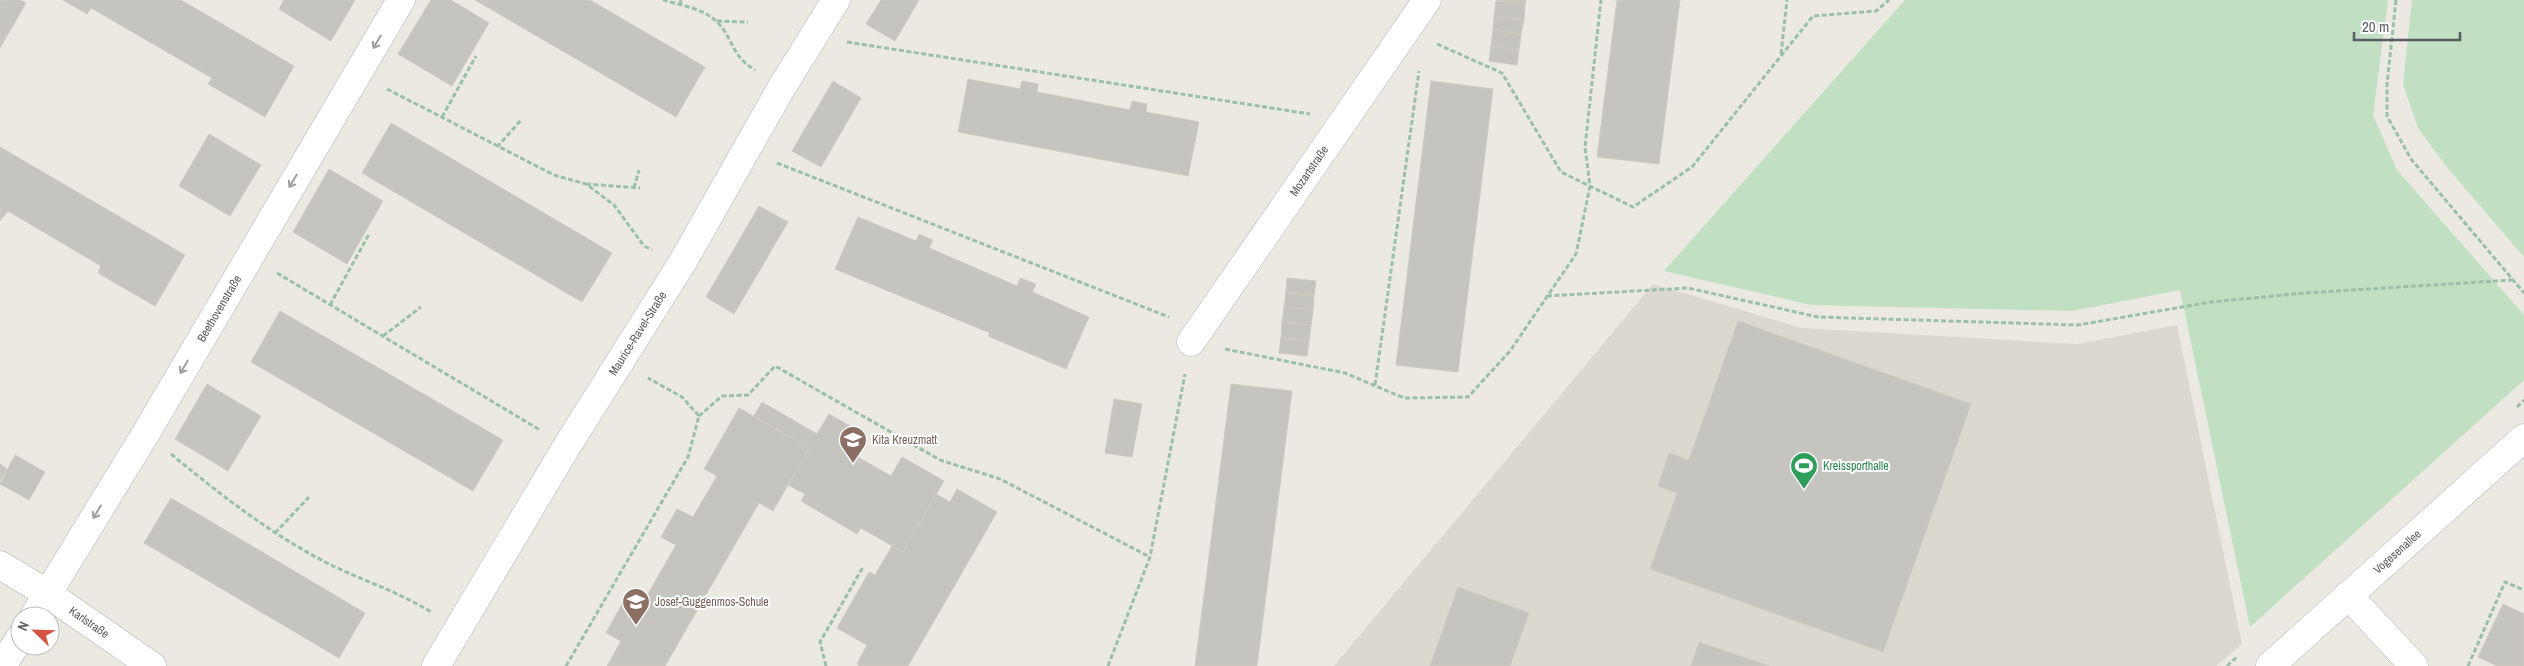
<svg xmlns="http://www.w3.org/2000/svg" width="2524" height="666" viewBox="0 0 2524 666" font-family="'Archivo Narrow',sans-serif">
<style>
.education{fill:#dbd8d0}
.green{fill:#c1e0c3}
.building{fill:#c6c4be;stroke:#cfcbc1}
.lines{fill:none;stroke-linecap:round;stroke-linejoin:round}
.minor-casing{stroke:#b2b3b8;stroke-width:29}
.path{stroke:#9ac0a8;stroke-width:3;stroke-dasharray:5 2.5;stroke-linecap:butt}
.minor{stroke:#fff;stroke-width:28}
.oneway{stroke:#9c9da0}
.labels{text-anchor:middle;stroke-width:4;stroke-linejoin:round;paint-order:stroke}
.street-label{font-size:12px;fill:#5a5c61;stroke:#fff}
.education-label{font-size:12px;fill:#785e54;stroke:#fff;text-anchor:start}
.leisure-label{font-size:12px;fill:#27864d;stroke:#fff;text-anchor:start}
</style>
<rect width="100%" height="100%" fill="#ebe9e2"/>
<path class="education" d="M 1653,284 L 1802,328 L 2077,344 L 2177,325 L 2242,644 L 2216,666 L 1334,666 Z"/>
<path class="green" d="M 1905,0 L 2388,0 L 2373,115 L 2397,170 L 2524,315 L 2524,380 L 2250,627 L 2180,290 L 2072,311 L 1811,305 L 1664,271 Z
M 2412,0 L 2524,0 L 2524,257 L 2446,166 L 2418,128 L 2403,84 Z"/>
<path class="building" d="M 0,0 L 20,0 L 26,3 L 0,48 Z
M 63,0 L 181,0 L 294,66 L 265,117 L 208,84 L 212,78 L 91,8 L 87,14 Z
M 284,0 L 355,0 L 331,41 L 279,9 Z
M 431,0 L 451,0 L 489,23 L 452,86 L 398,54 Z
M 475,0 L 590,0 L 705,67 L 676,117 Z
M 881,0 L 919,0 L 895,41 L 866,24 Z
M 1496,0 L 1526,0 L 1525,5 Z
M 1617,0 L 1680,0 L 1659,164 L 1597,157 Z
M 1496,1 L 1525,5 L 1524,20 L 1494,16 Z
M 1494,16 L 1524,20 L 1521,34 L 1493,30 Z
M 1493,30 L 1521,34 L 1519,50 L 1491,46 Z
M 1491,46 L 1519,50 L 1517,65 L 1489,61 Z
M 968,79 L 1020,89 L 1022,81 L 1038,84 L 1037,92 L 1130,110 L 1132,101 L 1147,104 L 1146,112 L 1199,122 L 1188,176 L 958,132 Z
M 833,81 L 861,98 L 821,167 L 792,151 Z
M 1431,81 L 1493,89 L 1458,372 L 1396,365 Z
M 391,123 L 612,253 L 582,302 L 362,173 Z
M 209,134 L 261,165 L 230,216 L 179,186 Z
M 0,147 L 185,255 L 155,306 L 98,273 L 101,266 L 8,211 L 0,221 Z
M 329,169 L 383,201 L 347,264 L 293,232 Z
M 759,206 L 788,222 L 734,314 L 706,297 Z
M 858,217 L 916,241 L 919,234 L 933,240 L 929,248 L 1017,286 L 1020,278 L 1036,284 L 1032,292 L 1089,317 L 1066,369 L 988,336 L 990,333 L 835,269 Z
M 1287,278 L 1316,281 L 1314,296 L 1286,292 Z
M 1286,292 L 1314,296 L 1313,310 L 1284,307 Z
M 1284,307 L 1313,310 L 1311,325 L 1282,322 Z
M 280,311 L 503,440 L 473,491 L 251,362 Z
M 1738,321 L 1971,404 L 1883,652 L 1650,569 L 1677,493 L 1658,486 L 1669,453 L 1689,460 Z
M 1282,322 L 1311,325 L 1309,341 L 1281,338 Z
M 1281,338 L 1309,341 L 1307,356 L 1279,353 Z
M 207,384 L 261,416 L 228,471 L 175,439 Z
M 1231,384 L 1292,391 L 1257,666 L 1195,666 Z
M 1114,399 L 1142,404 L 1132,457 L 1105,453 Z
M 762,402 L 817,434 L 829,414 L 866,435 L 854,455 L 891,476 L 902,457 L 944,481 L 903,552 L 861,528 L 857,534 L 801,501 L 805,494 L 788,485 L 809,448 L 754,416 Z
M 739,408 L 809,448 L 773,511 L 759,503 L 665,666 L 607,666 L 621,641 L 606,633 L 622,604 L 637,613 L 676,545 L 661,537 L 677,509 L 693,517 L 717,476 L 704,469 Z
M 15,455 L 45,472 L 29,500 L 0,484 Z
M 0,464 L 7,469 L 0,481 Z
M 957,489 L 997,512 L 908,666 L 859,666 L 857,664 L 867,645 L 837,628 L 869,572 L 875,575 L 892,546 L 903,552 L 936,494 L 950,502 Z
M 171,498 L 365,613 L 339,658 L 144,543 Z
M 1458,587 L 1529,613 L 1510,666 L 1430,666 Z
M 2503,604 L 2524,614 L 2524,666 L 2497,666 L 2478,657 Z
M 1699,642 L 1769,666 L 1691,666 Z"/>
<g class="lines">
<defs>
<g id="minor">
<path id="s1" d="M 1191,342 L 1427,0"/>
<path id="s2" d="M 0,565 L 48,594 L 152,666"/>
<path d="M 2348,595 L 2414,666"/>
<path id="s3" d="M 34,616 L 146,433 L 401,0"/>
<path d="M 2,666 L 20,638"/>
<path id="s4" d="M 436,666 L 567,446 L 682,263 L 782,87 L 836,0"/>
<path id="s5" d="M 2270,666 L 2524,438"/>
</g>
</defs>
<use href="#minor" class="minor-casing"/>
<path class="path" d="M 663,0 C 680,5 705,9 717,22 C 734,39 731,56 755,70
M 2396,0 L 2387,84 L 2387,116 L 2411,159 L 2524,293
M 680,5 L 681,0
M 717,21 L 748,22
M 847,42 L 1310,114
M 1437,44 L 1502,73 L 1561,172 L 1633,207 L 1692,167 L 1813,16 L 1876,11 L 1889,0
M 1781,54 L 1787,0
M 387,89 L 554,175 L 586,184 L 614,205 L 644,246 L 652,250
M 442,117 L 476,56
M 497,147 L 522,119
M 777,163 L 1169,317
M 586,184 L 640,188
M 634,188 L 639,170
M 277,273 L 540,430
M 1547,296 L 1688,288 L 1818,317 L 2078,325 L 2211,302 L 2305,293 L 2512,280
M 330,305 L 369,234
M 383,336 L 421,307
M 1225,349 L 1345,373 L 1404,398 L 1468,397 L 1510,351 L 1576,254 L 1590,186 L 1585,147 L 1601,0
M 1375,385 L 1419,71
M 2517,407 L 2524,400
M 699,416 L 722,396 L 748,395 L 775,366 L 940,460 L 1000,479 L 1150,557
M 171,454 C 222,496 272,535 331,565 C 364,581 399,592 431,612
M 275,533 L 309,497
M 566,666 L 688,457 L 699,416 L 682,397 L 648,378
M 826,666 L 820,642 L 863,567
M 1108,666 L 1150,557 L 1185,374
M 2227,666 L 2238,656
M 2468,666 L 2505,582 L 2524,590"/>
<use href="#minor" class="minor"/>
</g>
<defs><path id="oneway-shaft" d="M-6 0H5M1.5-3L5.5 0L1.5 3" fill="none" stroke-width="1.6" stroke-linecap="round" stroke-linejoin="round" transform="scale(1.25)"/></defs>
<g class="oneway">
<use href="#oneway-shaft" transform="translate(377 42) rotate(121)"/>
<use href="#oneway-shaft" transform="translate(293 181) rotate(121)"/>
<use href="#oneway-shaft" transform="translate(184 367) rotate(120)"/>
<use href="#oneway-shaft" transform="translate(97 512) rotate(121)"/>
</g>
<defs>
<symbol id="school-pin" viewBox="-11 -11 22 30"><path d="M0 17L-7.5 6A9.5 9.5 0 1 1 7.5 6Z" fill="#8d6e63" stroke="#fff"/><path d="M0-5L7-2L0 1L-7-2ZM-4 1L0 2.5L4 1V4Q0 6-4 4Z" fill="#fff"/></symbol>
<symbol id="stadium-pin" viewBox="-11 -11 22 30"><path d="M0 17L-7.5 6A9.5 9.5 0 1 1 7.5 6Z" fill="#2e9e5b" stroke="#fff"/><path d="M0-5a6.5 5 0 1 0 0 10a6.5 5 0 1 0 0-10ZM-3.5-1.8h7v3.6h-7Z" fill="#fff"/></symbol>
</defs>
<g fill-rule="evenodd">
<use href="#school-pin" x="837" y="424" width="32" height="43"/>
<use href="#stadium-pin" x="1788" y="450" width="32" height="43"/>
<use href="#school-pin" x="620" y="586" width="32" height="43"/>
</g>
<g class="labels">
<g class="street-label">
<text dy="4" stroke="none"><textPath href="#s1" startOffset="208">Mozartstraße</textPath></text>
<text dy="4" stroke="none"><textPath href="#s3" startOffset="359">Beethovenstraße</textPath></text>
<text dy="4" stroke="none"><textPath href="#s4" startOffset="389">Maurice-Ravel-Straße</textPath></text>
<text dy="4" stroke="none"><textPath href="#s5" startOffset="171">Vogesenallee</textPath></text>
<text dy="4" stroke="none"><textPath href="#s2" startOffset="106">Karlstraße</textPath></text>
</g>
<g class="education-label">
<text x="872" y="444">Kita Kreuzmatt</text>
<text x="655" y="606">Josef-Guggenmos-Schule</text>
</g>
<g class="leisure-label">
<text x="1823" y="470">Kreissporthalle</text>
</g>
</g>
<g transform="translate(35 631) rotate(293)"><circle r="24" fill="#ffffff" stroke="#bdbec0"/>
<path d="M0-4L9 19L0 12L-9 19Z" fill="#d4543f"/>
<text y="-8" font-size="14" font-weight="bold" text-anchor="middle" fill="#5a5c61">N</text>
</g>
<path d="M2354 32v8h106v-8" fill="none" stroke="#5a5c61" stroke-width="2.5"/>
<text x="2362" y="32" font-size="15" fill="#5a5c61" stroke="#ffffff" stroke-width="4" paint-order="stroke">20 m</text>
</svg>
